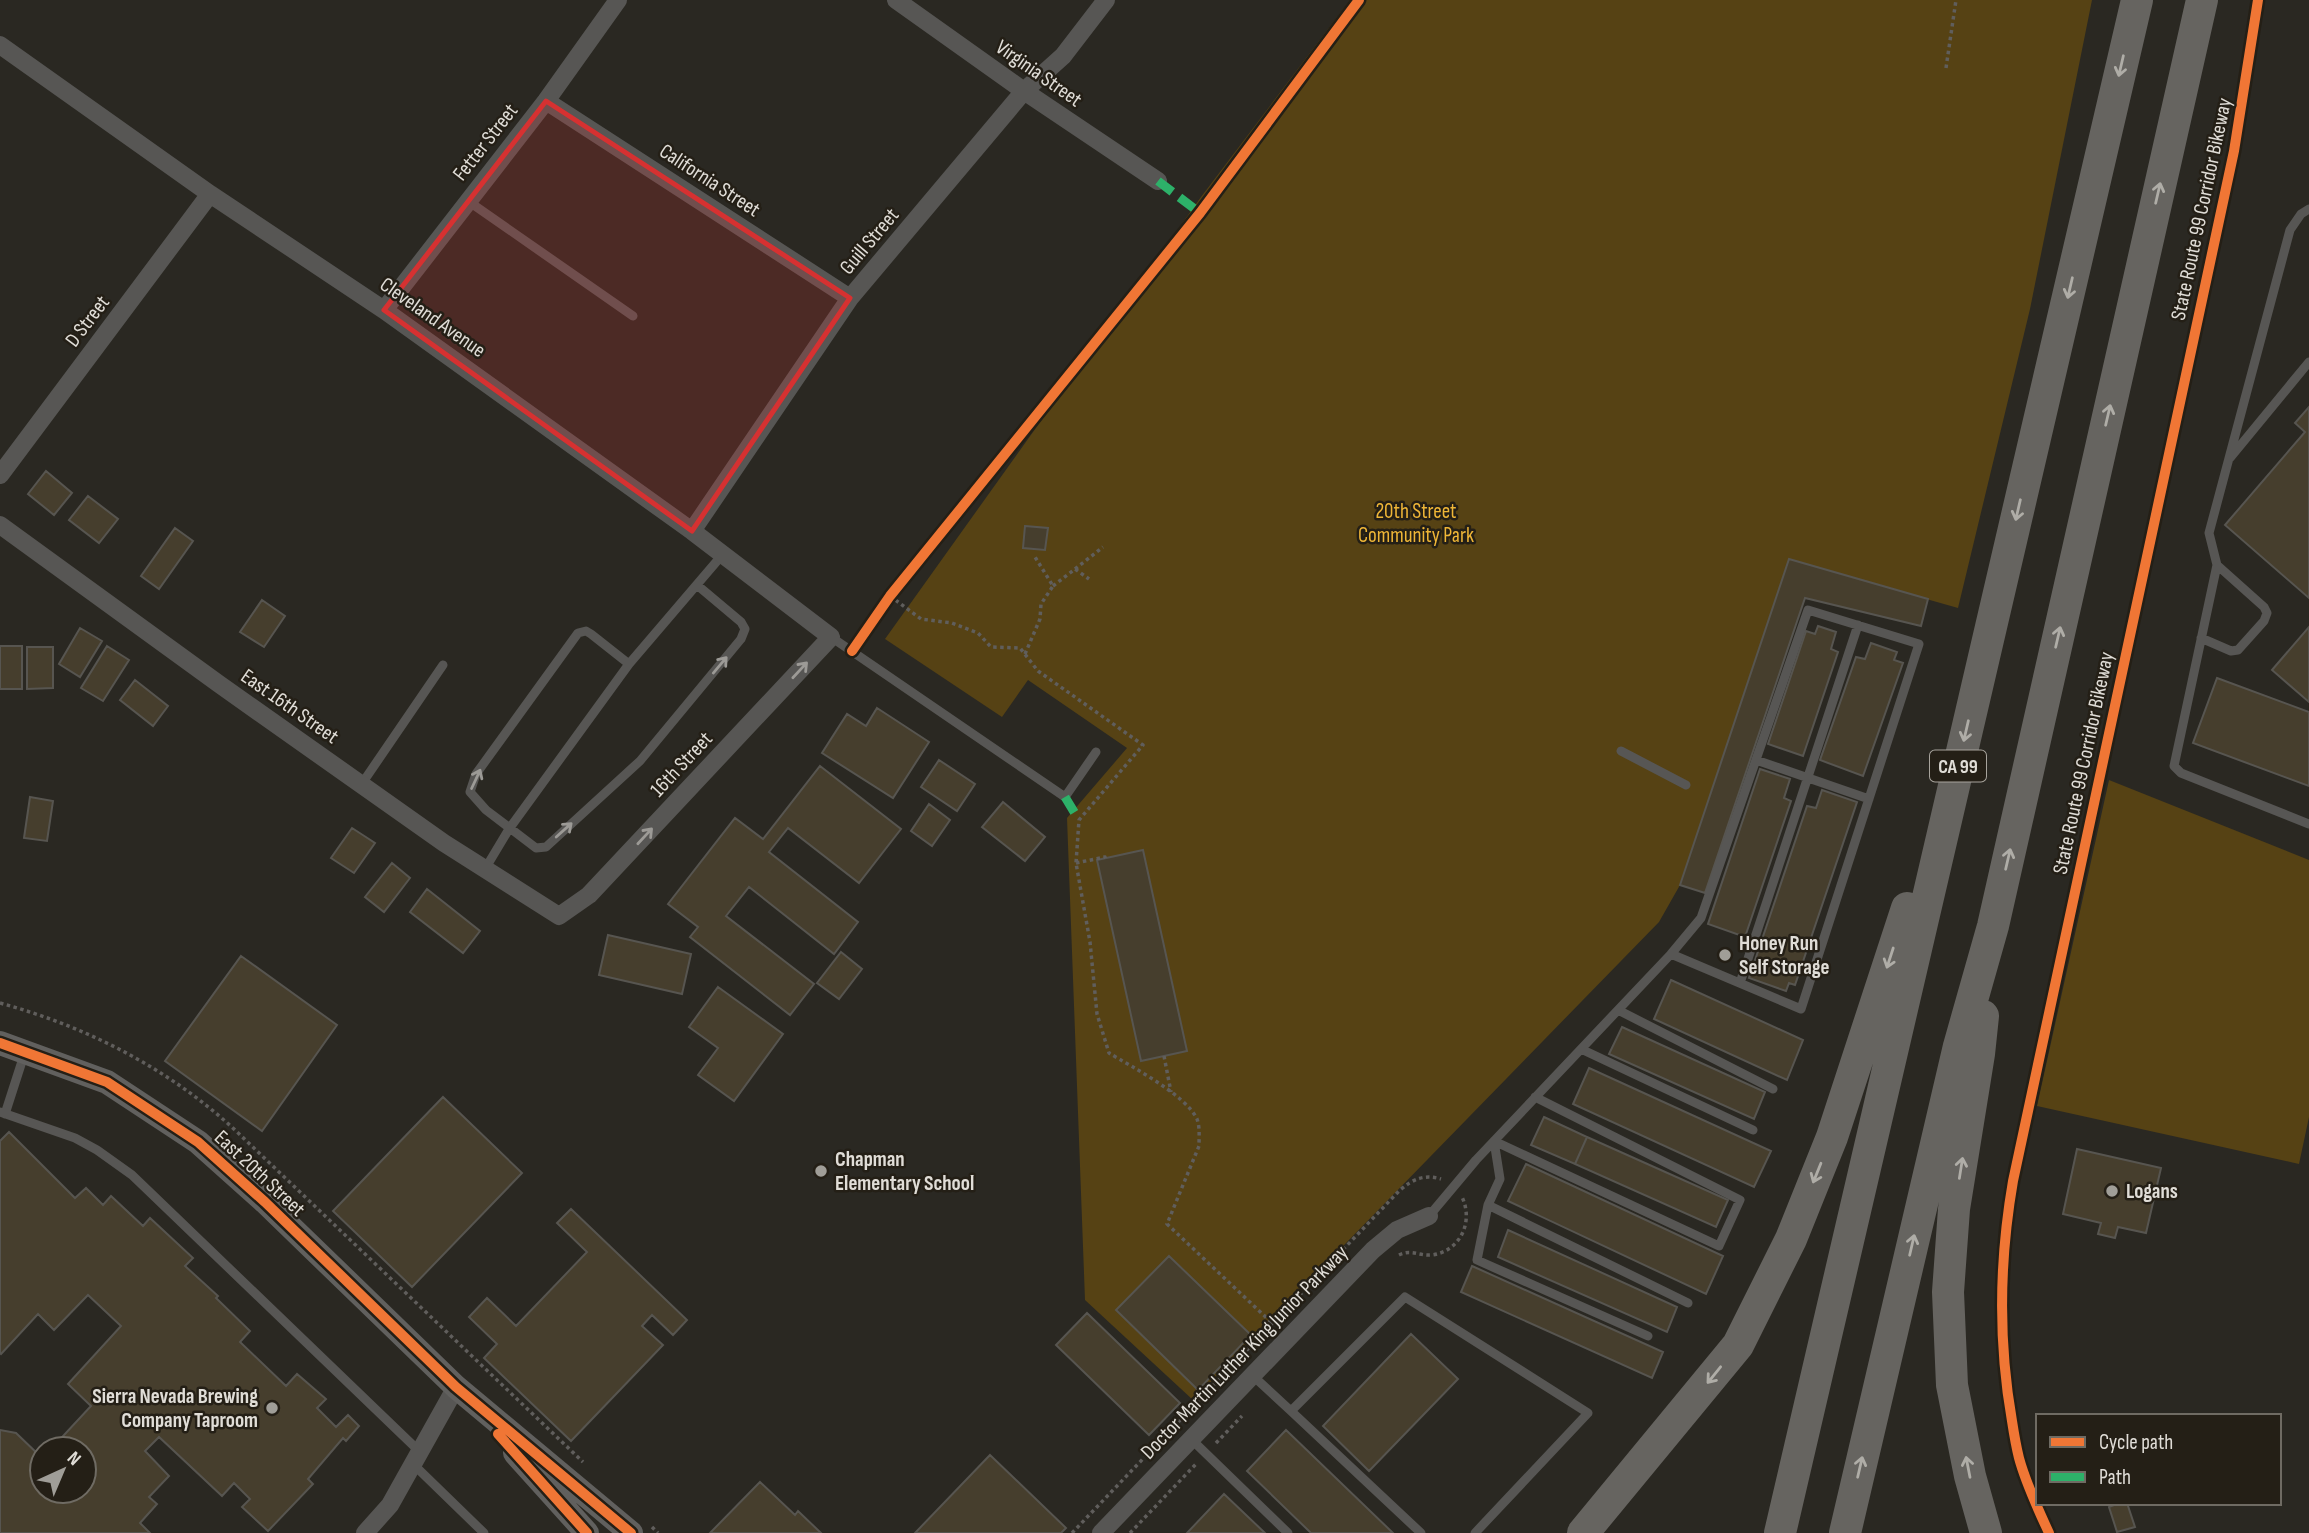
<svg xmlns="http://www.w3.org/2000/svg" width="2309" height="1533" viewBox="0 0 2309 1533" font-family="'Sofia Sans Condensed',sans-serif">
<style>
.green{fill:#564214}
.building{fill:#463e2d;stroke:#575550;stroke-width:2}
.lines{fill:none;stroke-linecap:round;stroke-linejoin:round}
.path{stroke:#605e5c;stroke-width:3.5;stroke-dasharray:3.5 3.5;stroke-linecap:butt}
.lane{stroke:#575654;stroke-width:9}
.street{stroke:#575654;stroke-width:18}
.secondary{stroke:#61605e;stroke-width:24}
.highway{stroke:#666460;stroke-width:32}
.quiet{stroke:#2db169;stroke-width:9;stroke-dasharray:18 9;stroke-linecap:butt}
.cycleway-casing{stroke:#241f16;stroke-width:15}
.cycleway{stroke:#f07635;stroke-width:10}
.oneway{stroke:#afada7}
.oneway2{stroke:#9c9a96}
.marked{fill:#d63131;fill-opacity:0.2;stroke:#d63131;stroke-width:5;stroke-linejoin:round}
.poi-dot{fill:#a09e98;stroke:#241f16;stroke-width:2.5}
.labels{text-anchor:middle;stroke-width:5;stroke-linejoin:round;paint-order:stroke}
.shield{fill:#241f16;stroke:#a8a49d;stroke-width:2}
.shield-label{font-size:19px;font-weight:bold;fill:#e0ddd7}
.street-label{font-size:21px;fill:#e0ddd7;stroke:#241f16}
.park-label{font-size:21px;fill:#efb637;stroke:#241f16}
.poi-label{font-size:21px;font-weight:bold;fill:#e0ddd7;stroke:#241f16;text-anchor:start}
</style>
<rect width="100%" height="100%" fill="#2a2822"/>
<path class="green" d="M 1350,0 L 2092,0 L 2030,309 L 1958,608 L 1789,560 L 1680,885 L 1659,922 L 1193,1400 L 1085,1300 L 1067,818 L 1127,748 L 1028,680 L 1002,717 L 885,639 L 1201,197 Z
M 2109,780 L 2309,860 L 2309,1117 L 2299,1164 L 2037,1106 Z"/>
<path class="building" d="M 2309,407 L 2309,598 L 2225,525 L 2305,432 L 2295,423 Z
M 46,471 L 72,493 L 54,515 L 28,494 Z
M 88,496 L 118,519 L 99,543 L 69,520 Z
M 1025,526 L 1048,528 L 1045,550 L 1023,548 Z
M 175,528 L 193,541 L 159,589 L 141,576 Z
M 1789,559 L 1928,599 L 1921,626 L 1805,598 L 1705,893 L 1680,885 Z
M 262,600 L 285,616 L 264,647 L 240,632 Z
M 1818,626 L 1836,632 L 1831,649 L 1838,652 L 1803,756 L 1768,744 L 1806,631 L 1815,634 Z
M 2309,627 L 2309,702 L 2272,670 Z
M 80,628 L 102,641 L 80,677 L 59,664 Z
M 1871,643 L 1897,652 L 1894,660 L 1903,663 L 1863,776 L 1820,760 L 1856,657 L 1865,659 Z
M 0,646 L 22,646 L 22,689 L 0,689 Z
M 107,646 L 129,660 L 103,701 L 81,688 Z
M 27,647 L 53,647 L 53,688 L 27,689 Z
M 2217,678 L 2309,712 L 2309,786 L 2193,743 Z
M 135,680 L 168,706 L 153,726 L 120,700 Z
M 877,708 L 929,742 L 893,798 L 822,753 L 847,714 L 866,726 Z
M 939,760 L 975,784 L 957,811 L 921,787 Z
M 820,766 L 901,829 L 859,883 L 788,828 L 769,852 L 858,922 L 834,954 L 749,887 L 726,916 L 814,984 L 790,1015 L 690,937 L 698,927 L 668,904 L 735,818 L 763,839 Z
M 1760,769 L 1790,779 L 1784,798 L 1791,801 L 1745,937 L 1708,924 Z
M 1822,790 L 1857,802 L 1795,985 L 1789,983 L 1786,991 L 1749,978 L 1807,806 L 1816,808 Z
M 30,797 L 53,801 L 47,841 L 24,838 Z
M 1003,802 L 1045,837 L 1025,861 L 982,827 Z
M 929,804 L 950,820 L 932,846 L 911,831 Z
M 352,828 L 375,843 L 354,873 L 331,858 Z
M 1143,850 L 1187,1051 L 1141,1061 L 1097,860 Z
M 392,863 L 410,878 L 384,912 L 365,897 Z
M 427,889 L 480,931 L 463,953 L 410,912 Z
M 608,935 L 691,954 L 682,994 L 599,975 Z
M 841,952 L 862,969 L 839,999 L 817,983 Z
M 241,956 L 337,1025 L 262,1131 L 165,1061 Z
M 1671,980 L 1803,1040 L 1787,1080 L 1654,1019 Z
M 718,987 L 783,1034 L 734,1101 L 698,1075 L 718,1048 L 689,1027 Z
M 1622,1027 L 1765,1092 L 1754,1119 L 1609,1054 Z
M 1589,1068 L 1771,1151 L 1754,1187 L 1573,1104 Z
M 443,1097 L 522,1173 L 412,1287 L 333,1211 Z
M 1544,1117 L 1587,1137 L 1575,1164 L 1531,1145 Z
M 9,1132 L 75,1198 L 86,1188 L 103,1205 L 111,1196 L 143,1226 L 150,1218 L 193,1258 L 185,1266 L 218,1296 L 216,1298 L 250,1331 L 240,1342 L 286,1386 L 297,1374 L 326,1399 L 317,1408 L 336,1427 L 348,1415 L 359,1426 L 346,1441 L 343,1438 L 308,1479 L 313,1484 L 268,1531 L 242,1507 L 250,1499 L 234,1483 L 222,1496 L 159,1437 L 145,1451 L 169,1476 L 149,1497 L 157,1504 L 140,1523 L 150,1533 L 0,1533 L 0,1430 L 16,1433 L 42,1458 L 42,1491 L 84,1491 L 84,1449 L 51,1449 L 91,1406 L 68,1384 L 121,1326 L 88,1295 L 54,1330 L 38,1314 L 1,1354 L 0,1353 L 0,1141 Z
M 1587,1137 L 1728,1200 L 1716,1227 L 1575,1164 Z
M 2077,1149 L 2161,1168 L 2146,1233 L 2118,1227 L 2115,1238 L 2098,1234 L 2101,1223 L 2063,1214 Z
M 1526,1164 L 1723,1256 L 1706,1294 L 1508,1201 Z
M 571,1209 L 687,1320 L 673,1335 L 652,1315 L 642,1326 L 663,1345 L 571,1441 L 484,1358 L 497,1344 L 469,1317 L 487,1298 L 516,1326 L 587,1252 L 557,1223 Z
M 1508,1230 L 1677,1307 L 1667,1332 L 1498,1257 Z
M 1169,1256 L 1251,1335 L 1198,1390 L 1116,1310 Z
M 1472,1266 L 1663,1352 L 1652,1378 L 1461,1292 Z
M 1087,1313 L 1180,1403 L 1149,1435 L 1056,1345 Z
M 1411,1334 L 1458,1379 L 1369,1471 L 1323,1426 Z
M 1286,1430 L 1393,1533 L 1311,1533 L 1247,1471 Z
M 990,1455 L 1066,1528 L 1061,1533 L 915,1533 Z
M 760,1482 L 795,1515 L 798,1511 L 821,1533 L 710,1533 Z
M 1224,1494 L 1265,1533 L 1187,1533 Z
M 2119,1503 L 2127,1503 L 2135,1527 L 2117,1532 L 2109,1507 Z"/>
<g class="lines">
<path class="path" d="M 1946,68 L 1956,0
M 1075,569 L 1103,547
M 1053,586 L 1075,569 L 1089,579
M 890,596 L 921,619 L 952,623 L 978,633 L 991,647 L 1020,648 L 1038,671 L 1143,745 L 1079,820 L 1076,863 L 1090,942 L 1097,1014 L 1109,1053 C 1132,1067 1186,1095 1197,1119 C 1200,1127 1199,1137 1199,1146 L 1167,1224 L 1272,1323
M 1025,654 L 1040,619 L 1041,604 L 1053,586 L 1035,557
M 1076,863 L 1105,857 L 1105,858
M 0,1003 C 87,1027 168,1068 235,1130 L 583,1462
M 1164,1056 L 1171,1092
M 1399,1255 C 1411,1249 1419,1256 1431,1255 C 1460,1252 1474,1222 1462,1197
M 1216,1443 L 1242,1416
M 652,1527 L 658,1533
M 1072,1533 L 1400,1190 C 1413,1179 1424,1174 1441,1179
M 1130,1533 L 1196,1464"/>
<path class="lane" d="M 468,201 L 633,316
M 2309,209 L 2301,214 L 2290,230 L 2209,533 L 2217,565 L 2174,766 L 2181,773 L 2309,824
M 2230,458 L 2309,362
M 831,637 L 1065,797 L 1096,752
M 2201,638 L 2231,651 L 2238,650 L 2264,621 L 2267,613 L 2264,607 L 2217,565
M 629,664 L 591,634 L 586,631 L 578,633 L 476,774 L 470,792 L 486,810 L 536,848 L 546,847 L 640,761 L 741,639 L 745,629 L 741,622 L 697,585
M 1621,751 L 1686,785
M 1756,760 L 1869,799
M 361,785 L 443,665
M 485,869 L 509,829 L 629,664 L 723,554
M 1740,983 L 1858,625
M 1618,1010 L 1773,1089
M 1581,1049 L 1753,1130
M 0,1112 L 75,1138 L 97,1150 L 132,1175 L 419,1451
M 5,1114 L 25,1052
M 1494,1141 L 1719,1246 L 1740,1200 L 1535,1097
M 1494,1141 L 1500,1179 L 1488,1205 L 1688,1303
M 1488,1205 L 1477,1260 L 1648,1336
M 1429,1216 L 1476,1160 L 1671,954 L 1801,1009 L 1919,644 L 1808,610 L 1701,918 L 1671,954
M 1252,1375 L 1291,1411 L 1405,1297 L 1588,1413 L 1475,1533
M 1291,1411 L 1421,1533
M 1191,1439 L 1288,1533
M 413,1464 L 484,1533"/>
<path class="street" d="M 896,0 L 1024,91 L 1158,181
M 0,45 L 210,194 L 384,310 L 692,531 L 831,637 L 589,895 L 559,916 L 444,843 L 219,684 L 0,525
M 546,101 L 850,298
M 384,310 L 546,101 L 618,0
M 0,475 L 210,194
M 692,531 L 850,298 L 1024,91 L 1063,56 L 1106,0
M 365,1533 L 390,1505 L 456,1387
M 1101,1533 L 1373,1250 L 1397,1230 L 1429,1216"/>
<path class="secondary" d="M 0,1043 L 107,1082 L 198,1142 L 265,1202 L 456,1387 L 631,1533
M 515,1453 L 587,1533"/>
<path class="highway" d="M 1983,1016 L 1979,1054 L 1954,1209 L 1948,1292 L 1952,1385 L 1970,1476 L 1986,1533
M 1583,1533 L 1738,1345 L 1791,1239 L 1832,1137 L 1907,908
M 1780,1533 L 2137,0
M 1845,1533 L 1959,1046 L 1993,926 L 2202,0"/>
<path class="quiet" d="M 1158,181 L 1200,213
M 1065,797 L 1079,820"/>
<defs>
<path id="cycleway" d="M 852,651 L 890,596 L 1200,213 L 1359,0
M 0,1043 L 107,1082 L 198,1142 L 265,1202 L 456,1387 L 631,1533
M 498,1434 L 587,1533
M 2049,1533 C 2038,1509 2026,1484 2019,1458 C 2016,1446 2014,1434 2012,1421 C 1998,1341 1999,1262 2013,1181 L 2234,151 L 2258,0"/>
</defs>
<use href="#cycleway" class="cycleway-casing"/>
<use href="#cycleway" class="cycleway"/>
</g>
<defs><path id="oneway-shaft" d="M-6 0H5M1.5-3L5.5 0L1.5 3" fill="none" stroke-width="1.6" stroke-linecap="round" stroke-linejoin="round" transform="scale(1.75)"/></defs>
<g class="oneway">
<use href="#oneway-shaft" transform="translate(2121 66) rotate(103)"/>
<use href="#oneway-shaft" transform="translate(2158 193) rotate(-77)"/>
<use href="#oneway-shaft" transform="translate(2070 288) rotate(103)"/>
<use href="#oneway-shaft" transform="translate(2108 415) rotate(-77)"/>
<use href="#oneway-shaft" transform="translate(2018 510) rotate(103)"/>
<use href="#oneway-shaft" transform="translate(2058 637) rotate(-77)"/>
<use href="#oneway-shaft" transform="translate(1966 731) rotate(103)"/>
<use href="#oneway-shaft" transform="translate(2008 859) rotate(-77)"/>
<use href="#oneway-shaft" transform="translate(1890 958) rotate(108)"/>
<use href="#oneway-shaft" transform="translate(1961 1168) rotate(-81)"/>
<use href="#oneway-shaft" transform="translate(1817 1173) rotate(112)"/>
<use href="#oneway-shaft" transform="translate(1912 1245) rotate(-77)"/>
<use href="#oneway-shaft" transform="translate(1714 1375) rotate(129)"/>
<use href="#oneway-shaft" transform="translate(1860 1467) rotate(-77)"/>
<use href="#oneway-shaft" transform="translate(1968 1467) rotate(-101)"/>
</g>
<g class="oneway2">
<use href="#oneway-shaft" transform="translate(720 665) rotate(-50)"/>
<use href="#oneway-shaft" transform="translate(800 670) rotate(-47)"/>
<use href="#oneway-shaft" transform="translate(476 779) rotate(-65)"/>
<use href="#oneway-shaft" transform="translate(564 830) rotate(-42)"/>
<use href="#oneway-shaft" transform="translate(645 836) rotate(-47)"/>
</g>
<path class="marked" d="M 546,101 L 850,298 L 692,531 L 384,310 Z"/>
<g class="poi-dot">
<circle cx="1725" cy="955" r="7"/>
<circle cx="821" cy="1171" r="7"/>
<circle cx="2112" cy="1191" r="7"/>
<circle cx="272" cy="1408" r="7"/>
</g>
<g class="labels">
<rect class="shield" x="1930" y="750.5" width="56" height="31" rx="5"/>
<g class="shield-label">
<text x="1958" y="773">CA 99</text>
</g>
<g class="street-label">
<text transform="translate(1039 73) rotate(35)" y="7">Virginia Street</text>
<text transform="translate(485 142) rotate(-52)" y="7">Fetter Street</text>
<text transform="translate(710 180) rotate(33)" y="7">California Street</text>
<text transform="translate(2201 209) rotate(-78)" y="7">State Route 99 Corridor Bikeway</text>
<text transform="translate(869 241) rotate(-50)" y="7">Guill Street</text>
<text transform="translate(433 317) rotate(35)" y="7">Cleveland Avenue</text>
<text transform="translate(87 321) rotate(-53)" y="7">D Street</text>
<text transform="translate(290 706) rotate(35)" y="7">East 16th Street</text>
<text transform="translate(2083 763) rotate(-78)" y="7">State Route 99 Corridor Bikeway</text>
<text transform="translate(681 764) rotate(-47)" y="7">16th Street</text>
<text transform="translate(260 1173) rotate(43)" y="7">East 20th Street</text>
<text transform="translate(1244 1352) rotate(-46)" y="7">Doctor Martin Luther King Junior Parkway</text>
</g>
<g class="park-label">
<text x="1416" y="518">20th Street<tspan x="1416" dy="24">Community Park</tspan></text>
</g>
<g class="poi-label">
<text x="1739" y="950">Honey Run<tspan x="1739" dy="24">Self Storage</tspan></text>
<text x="835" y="1166">Chapman<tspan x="835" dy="24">Elementary School</tspan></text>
<text x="2126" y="1198">Logans</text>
<text x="258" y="1403" text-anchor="end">Sierra Nevada Brewing<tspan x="258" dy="24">Company Taproom</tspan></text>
</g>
</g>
<rect x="2036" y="1414" width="245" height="91" fill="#241f16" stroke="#6f6b63" stroke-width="2"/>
<rect x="2050" y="1437" width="35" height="10" fill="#f07635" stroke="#6f6b63" stroke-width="2"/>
<text x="2099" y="1449" font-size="21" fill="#e0ddd7">Cycle path</text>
<rect x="2050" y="1472" width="35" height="10" fill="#2db169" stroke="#6f6b63" stroke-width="2"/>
<text x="2099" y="1484" font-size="21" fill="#e0ddd7">Path</text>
<g transform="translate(63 1470) rotate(44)"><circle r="33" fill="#241f16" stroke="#6f6b63" stroke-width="2"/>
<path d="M0-5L12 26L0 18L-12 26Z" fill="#a09e98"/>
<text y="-10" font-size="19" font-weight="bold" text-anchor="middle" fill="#e0ddd7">N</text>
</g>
</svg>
